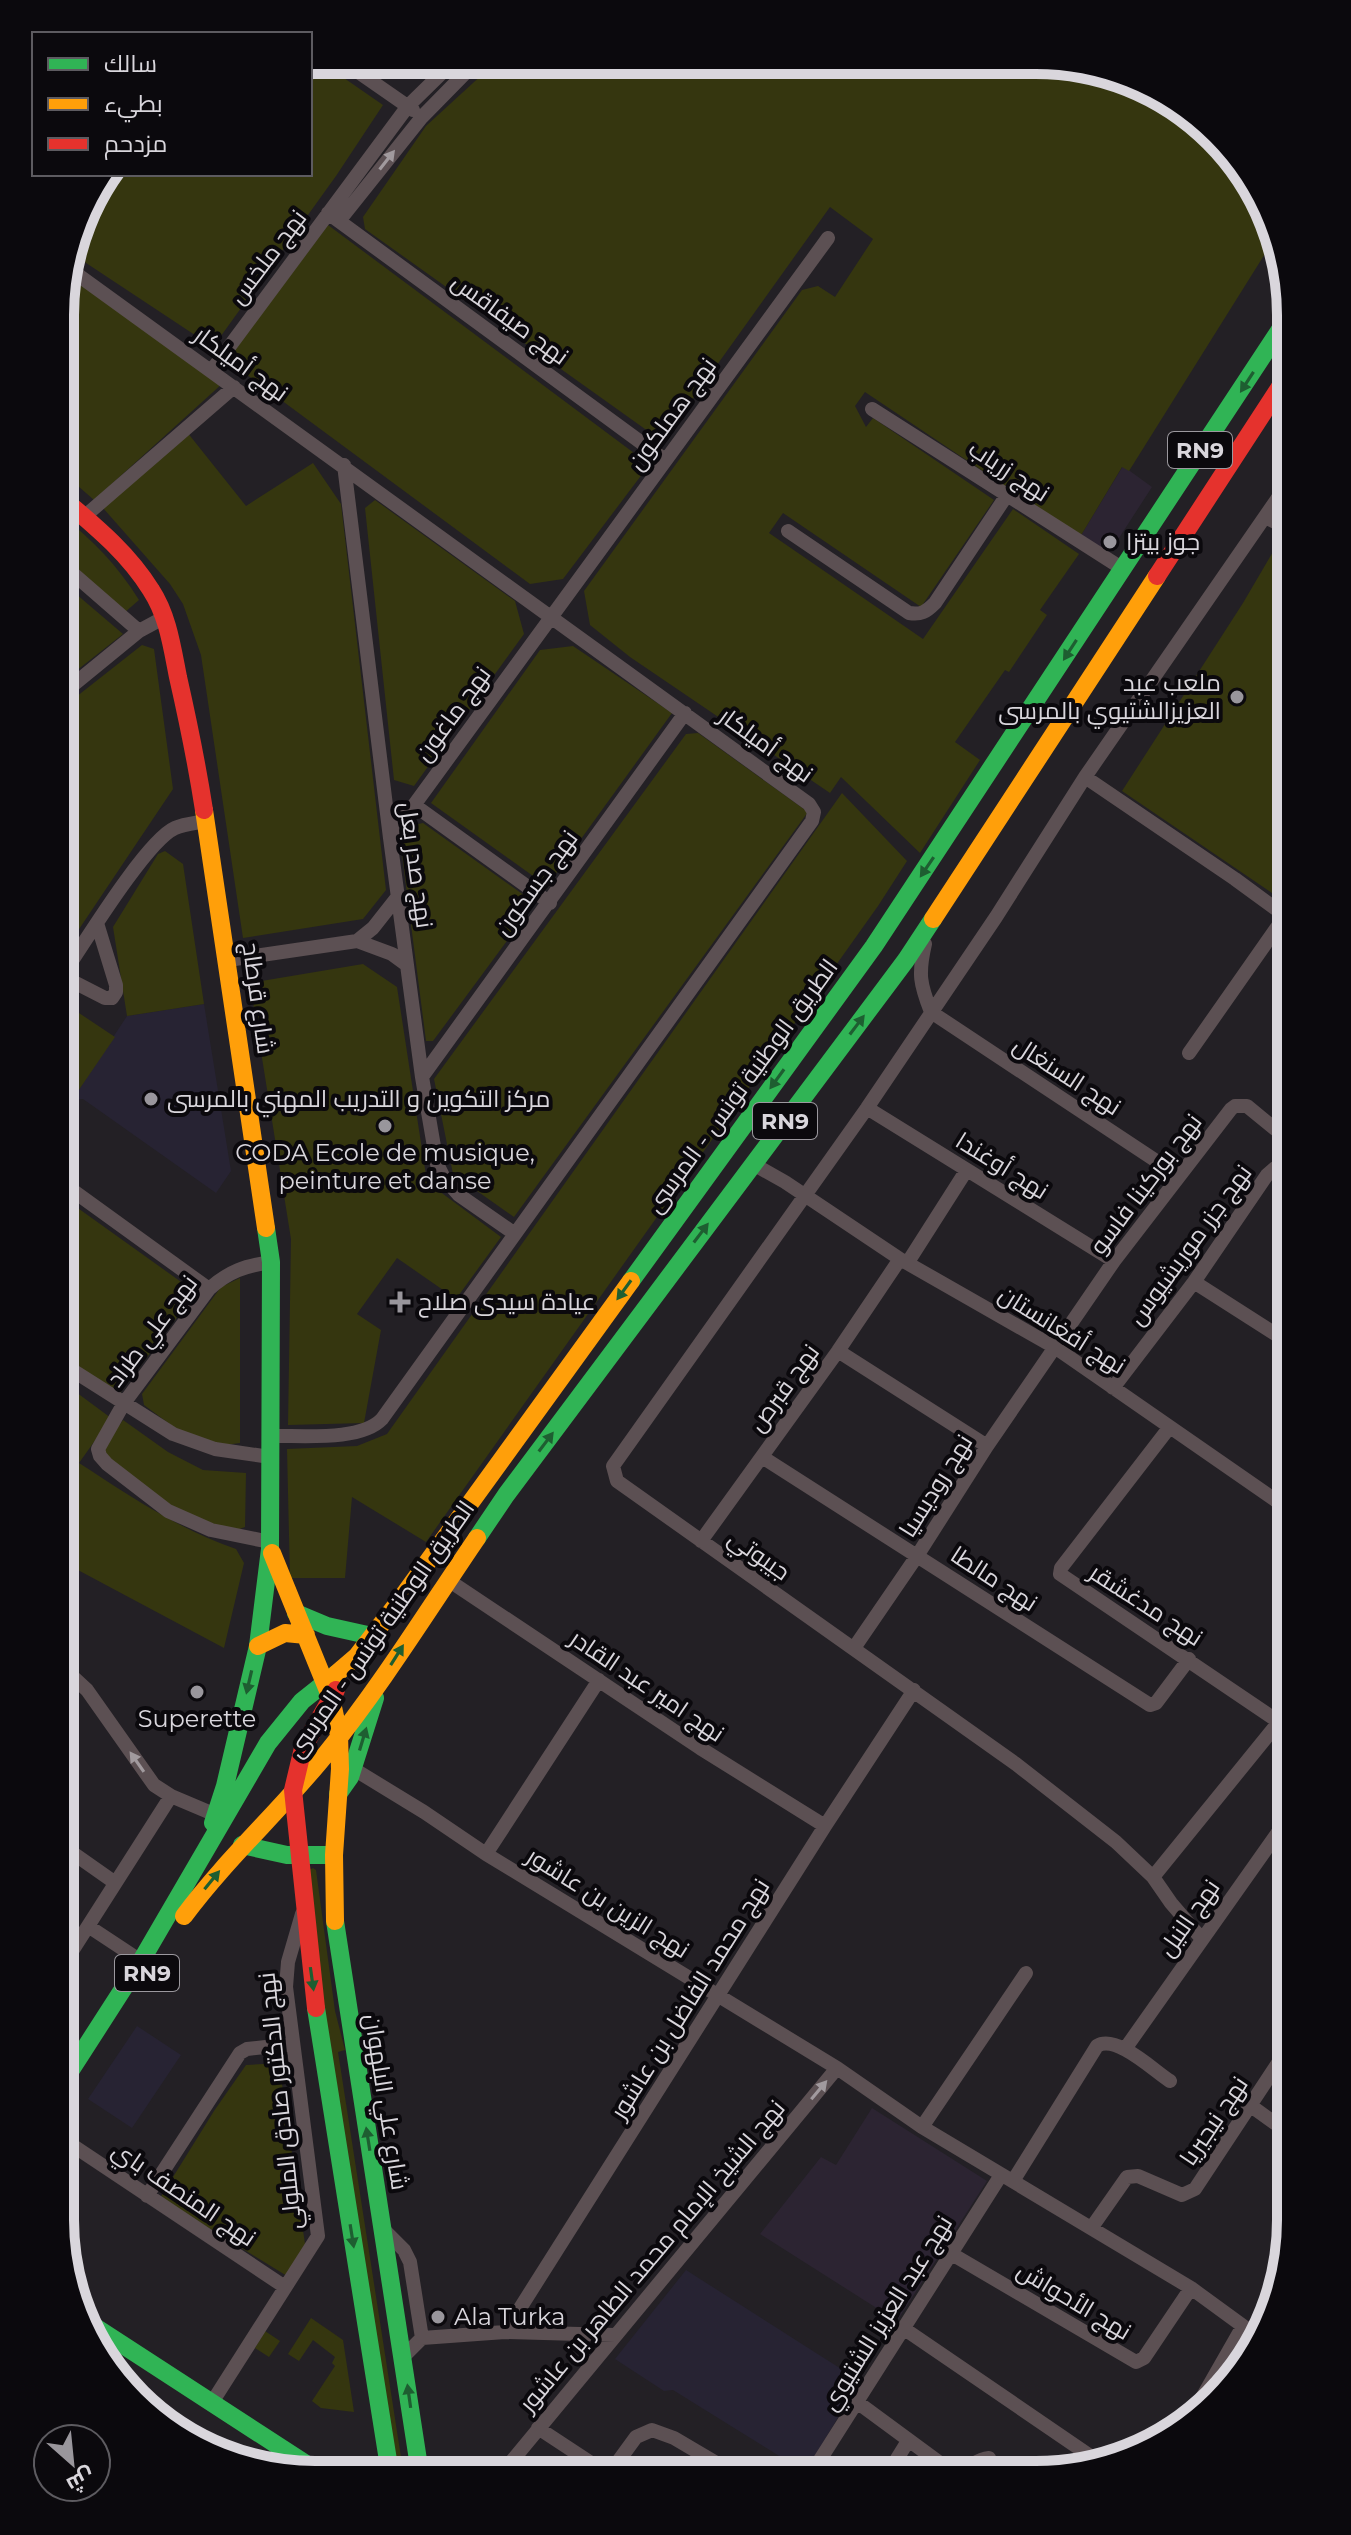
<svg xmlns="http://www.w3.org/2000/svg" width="1351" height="2535" viewBox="0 0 1351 2535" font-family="Montserrat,Cairo,sans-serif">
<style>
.built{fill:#2c2432}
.education{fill:#272333}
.green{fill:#35360f}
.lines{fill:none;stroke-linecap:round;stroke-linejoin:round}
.street{stroke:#5c5053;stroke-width:14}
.fast{stroke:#30b455;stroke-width:18}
.slow{stroke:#ff9f0a;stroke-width:18}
.jam{stroke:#e5322d;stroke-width:18}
.oneway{fill:#a19a9e}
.oneway2{fill:#1e5e31}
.poi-dot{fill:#99969c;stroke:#0b090d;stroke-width:3}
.labels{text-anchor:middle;stroke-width:8;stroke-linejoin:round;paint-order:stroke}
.shield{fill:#0b090d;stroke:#9b989e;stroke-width:2}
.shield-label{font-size:22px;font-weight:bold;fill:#d9d6dc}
.street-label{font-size:24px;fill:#d9d6dc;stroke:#0b090d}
.poi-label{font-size:24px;fill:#d9d6dc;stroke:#0b090d;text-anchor:start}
.rim{fill:none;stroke:#d9d6dc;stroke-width:10}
</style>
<rect width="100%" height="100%" fill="#232025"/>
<path class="built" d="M 1123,466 L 1152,487 L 1108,555 L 1080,537 Z
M 872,2108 L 987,2181 L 897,2321 L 760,2234 L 821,2157 L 836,2165 Z"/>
<path class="education" d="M 204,1004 L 231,1171 L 216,1193 L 83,1099 L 72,1100 L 127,1016 Z
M 137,2026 L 181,2055 L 132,2128 L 88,2099 Z
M 686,2270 L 860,2381 L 805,2472 L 673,2390 L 664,2391 L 615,2359 Z"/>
<path class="green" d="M 318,60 L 383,105 L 336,176 L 213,347 L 71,253 L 86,202 L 108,174 L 310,174 L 310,61 Z
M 497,61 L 1086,65 L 1205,123 L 1278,233 L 1129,471 L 1122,467 L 1080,537 L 1015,492 L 1019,485 L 1010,479 L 1005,486 L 865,392 L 855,406 L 866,427 L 873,418 L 994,500 L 921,607 L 783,513 L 769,533 L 923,639 L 1013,509 L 1079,554 L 1040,610 L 1047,615 L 1009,672 L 1005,670 L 955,742 L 980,760 L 920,853 L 841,777 L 830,793 L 630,657 L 590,625 L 584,591 L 802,290 L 818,286 L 835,297 L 873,239 L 830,207 L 669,432 L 652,434 L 365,229 L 363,217 L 426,126 Z
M 328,225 L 634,453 L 643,473 L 563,579 L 530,584 L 227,360 Z
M 65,273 L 223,383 L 94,500 L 62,472 L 62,282 Z
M 187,432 L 246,506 L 313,463 L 341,504 L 386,890 L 363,919 L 243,938 L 201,655 L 183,604 L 170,584 L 103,508 Z
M 375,500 L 515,601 L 524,634 L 414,786 L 394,780 L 365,508 Z
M 62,516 C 93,540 118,566 139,600 L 124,613 L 62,560 Z
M 1284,533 L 1291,537 L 1291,906 L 1122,791 L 1243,603 Z
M 62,582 L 123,634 L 62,682 Z
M 142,645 L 154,649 L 173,789 L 61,956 L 62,708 Z
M 573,646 L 672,713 L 547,886 L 431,803 L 540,650 Z
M 698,733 L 808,812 L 514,1217 L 453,1174 L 434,1079 L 686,734 Z
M 842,793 L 907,861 L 878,906 L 426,1542 L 352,1497 L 345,1578 L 290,1578 L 287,1449 L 357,1446 L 387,1434 Z
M 423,823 L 535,903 L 433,1041 L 426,1041 L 400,839 L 409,826 Z
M 165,851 L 183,864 L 204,1004 L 127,1016 L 113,927 L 158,854 Z
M 363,964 L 397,987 L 427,1182 L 501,1237 L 456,1299 L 397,1258 L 357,1314 L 381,1330 L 364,1423 L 288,1425 L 291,1239 L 250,983 Z
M 61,1001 L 115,1037 L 72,1100 L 61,1092 Z
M 61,1196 L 191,1289 L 193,1296 L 120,1393 L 112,1393 L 61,1353 Z
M 240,1278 L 240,1443 L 210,1447 L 175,1428 L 144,1405 L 142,1394 L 221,1287 Z
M 61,1381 L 111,1418 L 79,1463 C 130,1496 178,1529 236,1549 L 244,1563 L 224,1648 L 61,1561 Z
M 123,1420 L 168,1452 L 203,1470 L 246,1473 L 245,1527 L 231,1532 L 186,1516 L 97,1456 Z
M 313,1868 L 316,1870 L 335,2011 L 345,2050 L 338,2052 L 403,2470 L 410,2469 L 411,2473 L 393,2473 L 330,2052 L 307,1871 Z
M 279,2063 L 305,2244 L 287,2276 L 160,2198 L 214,2111 L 246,2065 Z
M 311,2318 L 343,2340 L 354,2412 L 321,2408 L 312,2401 L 335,2366 L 332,2363 L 335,2357 L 313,2340 L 299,2361 L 288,2354 Z
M 265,2331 L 280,2341 L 269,2357 L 255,2348 Z
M 136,2395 L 237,2461 L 217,2455 L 147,2412 Z"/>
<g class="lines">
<path class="street" d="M 341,60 L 413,110
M 328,213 L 665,460
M 339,221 L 422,117 L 477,61
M 67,267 L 809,804 L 814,812 L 812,821 L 382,1419 C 360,1442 300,1435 269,1436
M 212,370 L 408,106 L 454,61
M 872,409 L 1123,569
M 344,465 L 390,838 L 422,1077 L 437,1164 L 444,1178 L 459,1195 L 515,1234
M 85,516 L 234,387
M 1265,517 L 1291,530
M 788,531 L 909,613 C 921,615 926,612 935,603 L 1007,495
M 62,564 L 139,631
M 62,694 L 139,631 L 165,617
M 1085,777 L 1235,879 L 1291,920
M 414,805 L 550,903
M 390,838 L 828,238
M 97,923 L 116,985 L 116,992 L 112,998 L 105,998 L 62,976 C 83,945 146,841 175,828 C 184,824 196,823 206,821
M 357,941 L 373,928 L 399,895
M 925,944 C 918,974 920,984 931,1012 L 1179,1176
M 228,960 L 357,941 L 392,954 L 407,965
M 1189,1053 L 1285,916
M 422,1077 L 685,713
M 867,1108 L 1114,1261
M 753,1164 L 785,1182 L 900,1259 L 1056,1348 L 1291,1511
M 61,1182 L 209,1289
M 908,1262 L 966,1171
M 1194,1282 L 1291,1344
M 838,1351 L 987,1446
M 61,1363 L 173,1434 L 215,1449 L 270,1457
M 1113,1388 L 1194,1282 L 1267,1175 L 1275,1168 L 1291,1172
M 1169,1428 L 1061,1568 L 1060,1574 L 1279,1722
M 762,1457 L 1150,1705 L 1156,1703 L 1189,1659
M 701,1541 L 838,1351 L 900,1259
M 270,1542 L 211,1530 L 168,1511 L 107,1464 L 100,1456 L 98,1449 L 124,1403 L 209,1289 C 229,1271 245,1266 271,1262
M 448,1580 L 700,1748 L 825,1826
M 854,1648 L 917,1556 L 987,1446 L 1114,1261 L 1231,1109 L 1235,1106 L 1247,1106 L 1291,1142
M 61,1666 L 87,1690 L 154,1785 L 171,1796 L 223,1818
M 352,1768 L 424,1812 L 486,1854 L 837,2068 L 922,2127 L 1191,2288 L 1243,2326 L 1261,2336
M 60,1844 L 114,1882
M 486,1854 L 599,1680
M 1153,1877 L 1291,1707
M 88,1926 L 141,1961
M 1201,1938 L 1171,1903 L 1153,1877 L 1116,1842 L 1016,1764 L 617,1481 L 613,1466 L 867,1108 L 996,917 L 1085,777 L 1291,479
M 60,1970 L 171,1796
M 1125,2049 L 1291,1814
M 1251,2106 L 1290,2134
M 922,2127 L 1026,1973
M 60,2137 L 285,2287
M 1013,2181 L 1097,2046 C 1116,2034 1153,2070 1170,2081
M 147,2196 L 240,2053 L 247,2049 L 292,2044
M 1092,2227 L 1127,2177 L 1138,2176 L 1182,2195 L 1195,2189 L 1290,2045
M 383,2229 L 404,2250 L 410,2262 L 422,2338 L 403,2357
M 950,2253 L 1136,2362 L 1144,2358 L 1191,2288
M 903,2328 L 1102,2464
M 505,2332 L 825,1826 L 914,1690
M 1257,2334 L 1272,2316
M 422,2338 L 505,2332 L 615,2335
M 857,2402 L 948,2469 C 966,2474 972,2460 989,2458
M 211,2404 L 318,2236 L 286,1987 L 288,1962 L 302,1914
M 1187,2424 L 1243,2326
M 538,2428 L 608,2474
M 502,2473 L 837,2068
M 609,2474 L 636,2437 L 652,2430 L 674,2438 L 735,2474
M 811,2474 L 1001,2175
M 887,2475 L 908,2441"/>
<path class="fast" d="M 631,1281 L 874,946 L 1291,313
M 477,1538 L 506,1495 L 906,960 L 933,919
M 296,1613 L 327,1626 L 372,1636
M 338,1794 L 350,1777 L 375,1698
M 213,1823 L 225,1786 L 258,1646 L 270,1549 L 271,1262 L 266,1228
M 242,1845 L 287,1855 L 334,1855
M 335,1921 L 420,2473
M 316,2008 L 390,2473
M 60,2087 L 141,1961 L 268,1743 L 302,1701 L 336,1674
M 86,2321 L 320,2473"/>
<path class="slow" d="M 204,810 L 266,1228
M 933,919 L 1157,576
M 272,1553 L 331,1698 L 339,1735 L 340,1769 L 334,1855 L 335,1921
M 258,1646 L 285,1633 L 306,1635
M 336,1674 L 357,1656 L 400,1600 L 631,1281
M 184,1916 C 227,1858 281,1810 326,1754 C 381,1686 428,1610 477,1538"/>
<path class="jam" d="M 62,498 C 95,526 128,553 151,590 C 168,616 172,647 178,677 C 188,721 197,765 204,810
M 1157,576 L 1291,370
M 316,2008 L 293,1790 L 303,1748 L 336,1690"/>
</g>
<defs><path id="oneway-solid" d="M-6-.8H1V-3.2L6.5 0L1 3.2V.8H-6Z" transform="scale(2)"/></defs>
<g class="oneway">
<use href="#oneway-solid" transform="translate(387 160) rotate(-52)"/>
<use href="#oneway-solid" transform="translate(137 1762) rotate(-125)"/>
<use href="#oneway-solid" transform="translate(819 2090) rotate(-50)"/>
</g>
<g class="oneway2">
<use href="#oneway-solid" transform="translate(1247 382) rotate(123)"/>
<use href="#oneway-solid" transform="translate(1070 650) rotate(123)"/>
<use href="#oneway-solid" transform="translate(927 867) rotate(124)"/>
<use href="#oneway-solid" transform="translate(857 1025) rotate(-53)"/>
<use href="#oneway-solid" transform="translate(777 1079) rotate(126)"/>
<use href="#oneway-solid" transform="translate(701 1233) rotate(-53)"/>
<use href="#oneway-solid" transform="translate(624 1290) rotate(126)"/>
<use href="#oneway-solid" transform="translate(546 1442) rotate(-53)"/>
<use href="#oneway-solid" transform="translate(397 1655) rotate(-58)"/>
<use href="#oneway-solid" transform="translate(249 1682) rotate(103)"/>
<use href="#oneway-solid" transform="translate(363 1739) rotate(-73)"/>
<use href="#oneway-solid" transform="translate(212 1880) rotate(-51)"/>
<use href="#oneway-solid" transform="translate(312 1979) rotate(82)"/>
<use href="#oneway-solid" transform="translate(368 2139) rotate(-99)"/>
<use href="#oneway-solid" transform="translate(352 2236) rotate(81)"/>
<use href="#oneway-solid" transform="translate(409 2396) rotate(-98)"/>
</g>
<g class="poi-dot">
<circle cx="1110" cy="542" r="8"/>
<circle cx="1237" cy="697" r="8"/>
<circle cx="151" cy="1099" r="8"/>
<circle cx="385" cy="1126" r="8"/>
<path d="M396 1290h8v8h8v8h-8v8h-8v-8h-8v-8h8z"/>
<circle cx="197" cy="1692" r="8"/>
<circle cx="438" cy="2317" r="8"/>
</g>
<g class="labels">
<g class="shield">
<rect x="1168" y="432" width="64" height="36" rx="6"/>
<rect x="753" y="1103" width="64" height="36" rx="6"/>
<rect x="115" y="1955" width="64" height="36" rx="6"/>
</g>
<g class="shield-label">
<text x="1200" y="458">RN9</text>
<text x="785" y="1129">RN9</text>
<text x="147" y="1981">RN9</text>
</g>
<g class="street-label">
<text transform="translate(268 257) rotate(-53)" y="8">نهج ملخس</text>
<text transform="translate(510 319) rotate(36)" y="8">نهج صيفاقس</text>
<text transform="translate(241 364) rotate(36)" y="8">نهج أميلكار</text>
<text transform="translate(672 414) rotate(-54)" y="8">نهج هملكون</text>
<text transform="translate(1009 471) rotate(33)" y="8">نهج زرياب</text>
<text transform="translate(453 714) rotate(-54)" y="8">نهج ماغون</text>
<text transform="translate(766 745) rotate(36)" y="8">نهج أميلكار</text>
<text transform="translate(416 865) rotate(82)" y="8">نهج صدر بعل</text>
<text transform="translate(536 883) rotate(-54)" y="8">نهج جسكون</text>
<text transform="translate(258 998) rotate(82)" y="8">شارع قرطاج</text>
<text transform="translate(1067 1076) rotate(33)" y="8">نهج السنغال</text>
<text transform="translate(742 1086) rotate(-54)" y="8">الطريق الوطنية تونس - المرسى</text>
<text transform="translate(1002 1166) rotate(32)" y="8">نهج أوغندا</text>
<text transform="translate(1146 1184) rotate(-53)" y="8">نهج بوركينا فاسو</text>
<text transform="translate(1190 1245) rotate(-54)" y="8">نهج جزر موريشيوس</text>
<text transform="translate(1062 1330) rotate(32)" y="8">نهج أفغانستان</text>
<text transform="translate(152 1331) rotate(-53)" y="8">نهج علي طراد</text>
<text transform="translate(784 1388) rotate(-54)" y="8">نهج قبرص</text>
<text transform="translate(936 1486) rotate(-58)" y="8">نهج روديسيا</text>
<text transform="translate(759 1555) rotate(35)" y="8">جيبوتي</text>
<text transform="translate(994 1579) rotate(33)" y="8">نهج مالطا</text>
<text transform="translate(1146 1605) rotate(33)" y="8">نهج مدغشقر</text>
<text transform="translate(381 1629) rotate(-55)" y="8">الطريق الوطنية تونس - المرسى</text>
<text transform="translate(647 1686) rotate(34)" y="8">نهج امير عبد القادر</text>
<text transform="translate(608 1903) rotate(32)" y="8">نهج الزين بن عاشور</text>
<text transform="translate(1189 1918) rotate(-55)" y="8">نهج النيل</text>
<text transform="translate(690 1999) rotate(-58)" y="8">نهج محمد الفاضل بن عاشور</text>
<text transform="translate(280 2101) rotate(-96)" y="8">نهج الدكتور صادق الملولي</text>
<text transform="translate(386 2102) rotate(81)" y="8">شارع علي البلهوان</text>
<text transform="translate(1214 2121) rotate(-56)" y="8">نهج نيجيريا</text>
<text transform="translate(184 2194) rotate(34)" y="8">نهج المنصف باي</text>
<text transform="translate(652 2256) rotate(-50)" y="8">نهج الشيخ الإمام محمد الطاهر بن عاشور</text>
<text transform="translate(1074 2301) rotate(31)" y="8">نهج الأحواش</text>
<text transform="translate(887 2313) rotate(-58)" y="8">نهج عبد العزيز الشتيوي</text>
</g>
<g class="poi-label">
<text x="1126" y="550">جوز بيتزا</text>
<text x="1221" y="691" text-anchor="end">ملعب عبد<tspan x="1221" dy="28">العزيزالشتيوي بالمرسى</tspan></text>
<text x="167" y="1107">مركز التكوين و التدريب المهني بالمرسى</text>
<text x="385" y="1161" text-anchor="middle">CODA Ecole de musique,<tspan x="385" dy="28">peinture et danse</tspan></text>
<text x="418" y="1310">عيادة سيدى صلاح</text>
<text x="197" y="1727" text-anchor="middle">Superette</text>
<text x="454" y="2325">Ala Turka</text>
</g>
</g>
<path d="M0 0H1351V2535H0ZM315 74H1036A241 241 0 0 1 1277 315V2220A241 241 0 0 1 1036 2461H315A241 241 0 0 1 74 2220V315A241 241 0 0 1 315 74Z" fill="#0b090d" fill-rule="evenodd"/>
<path class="rim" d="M315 74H1036A241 241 0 0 1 1277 315V2220A241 241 0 0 1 1036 2461H315A241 241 0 0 1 74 2220V315A241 241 0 0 1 315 74Z"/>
<rect x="32" y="32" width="280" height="144" fill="#0b090d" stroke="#5d5b60" stroke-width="2"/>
<rect x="48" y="58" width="40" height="12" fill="#30b455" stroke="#5d5b60" stroke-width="2"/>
<text x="104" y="72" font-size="24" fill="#d9d6dc">سالك</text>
<rect x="48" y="98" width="40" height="12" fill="#ff9f0a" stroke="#5d5b60" stroke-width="2"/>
<text x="104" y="112" font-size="24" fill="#d9d6dc">بطيء</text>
<rect x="48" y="138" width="40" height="12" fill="#e5322d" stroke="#5d5b60" stroke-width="2"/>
<text x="104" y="152" font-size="24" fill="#d9d6dc">مزدحم</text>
<g transform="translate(72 2463) rotate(153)"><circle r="38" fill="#0b090d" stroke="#5d5b60" stroke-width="2"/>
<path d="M0-6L14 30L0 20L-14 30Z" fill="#99969c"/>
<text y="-12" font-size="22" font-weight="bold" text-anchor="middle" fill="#d9d6dc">ش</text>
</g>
</svg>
